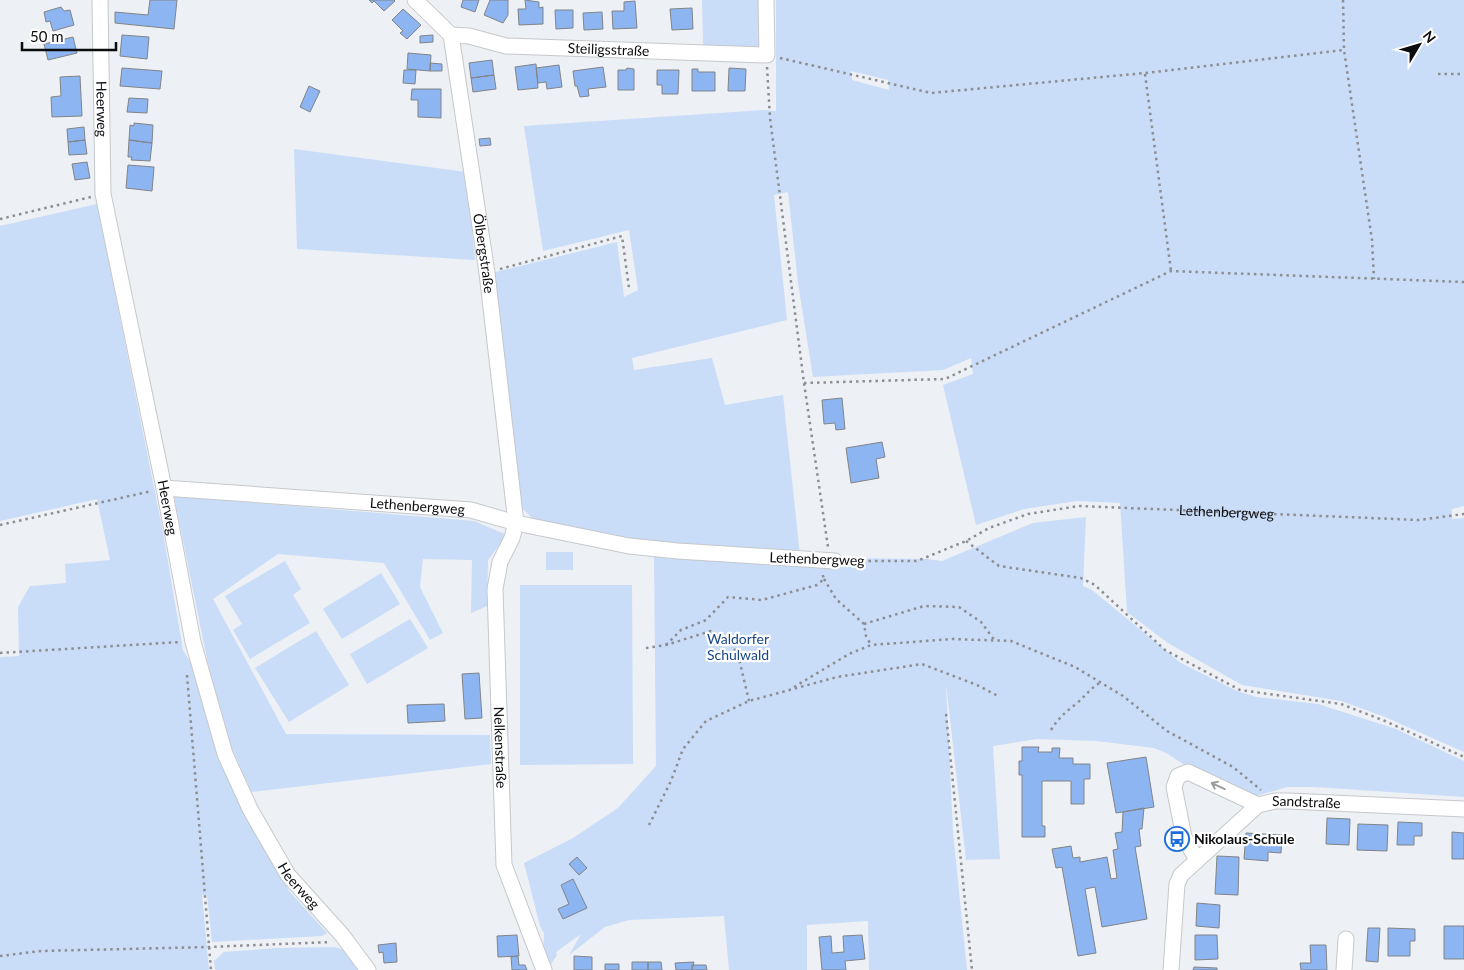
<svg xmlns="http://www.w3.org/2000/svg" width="1464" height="970" viewBox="0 0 1464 970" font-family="Lato,sans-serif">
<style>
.green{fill:#c9dcf8;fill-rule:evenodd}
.building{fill:#8cb5f1;stroke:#828488}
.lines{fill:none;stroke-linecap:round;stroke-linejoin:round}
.minor-casing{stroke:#c6c8cc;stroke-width:17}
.path{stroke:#8c8e91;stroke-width:2.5;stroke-dasharray:2.5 4;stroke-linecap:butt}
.minor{stroke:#fff;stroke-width:15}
.oneway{stroke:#9d9e9f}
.labels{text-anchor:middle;stroke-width:4.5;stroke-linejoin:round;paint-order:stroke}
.street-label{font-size:14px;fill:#0b0c0e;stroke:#fff}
.park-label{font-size:14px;fill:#174788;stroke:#fff}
.poi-label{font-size:14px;font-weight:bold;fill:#0b0c0e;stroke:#fff;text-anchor:start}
</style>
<rect width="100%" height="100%" fill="#edf0f4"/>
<path class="green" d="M 702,0 L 758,0 L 759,49 L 703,46 Z
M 776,0 L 1464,0 L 1464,506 L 1452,509 L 1452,519 L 1464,518 L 1464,752 L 1385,717 L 1341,701 L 1242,685 L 1168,643 L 1127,612 L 1120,503 L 1077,501 L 1024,509 L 976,525 L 943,385 L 973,374 L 971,358 L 943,370 L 813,377 L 798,283 L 788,192 L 774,195 L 787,320 L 632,358 L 634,370 L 712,358 L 725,405 L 783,395 L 800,556 L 630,540 L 533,519 L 521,507 L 492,273 L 617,242 L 624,297 L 638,290 L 629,230 L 543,251 L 524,126 L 764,110 L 776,111 ZM 851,71 L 888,80 L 889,90 L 852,80 Z
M 294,149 L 466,172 L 475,260 L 297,249 Z
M 97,204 L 162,527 L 183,650 L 195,670 L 218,754 L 244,814 L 290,892 L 327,933 L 322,936 L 212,942 L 207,895 L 202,895 L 209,970 L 0,970 L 0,657 L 19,656 L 18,607 L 30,586 L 66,583 L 65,564 L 110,560 L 97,499 L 0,521 L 0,226 Z
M 174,496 L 474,521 L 507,535 L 488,560 L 487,606 L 471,613 L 472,560 L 423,559 L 420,587 L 443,633 L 430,640 L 384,563 L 278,554 L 213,599 L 286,734 L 490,735 L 491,764 L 251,792 L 230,743 L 208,664 Z
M 1086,517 L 1083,586 L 1092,590 L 1181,663 L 1237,691 L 1256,697 L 1318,704 L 1396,729 L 1464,761 L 1464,797 L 1315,787 L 1287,787 L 1256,796 L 1197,773 L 1168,754 L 1154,748 L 1096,741 L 1037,739 L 993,746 L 1000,859 L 966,860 L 946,683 L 953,832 L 967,970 L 869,970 L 868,921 L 807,925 L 807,970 L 729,970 L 724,916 L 629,920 L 605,927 L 569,955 L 581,934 L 556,952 L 557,955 L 547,970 L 543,957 L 544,933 L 540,926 L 524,863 L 573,838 L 618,808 L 656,766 L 654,556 L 927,559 L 942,561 L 1033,523 Z
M 546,552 L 573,552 L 573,570 L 546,570 Z
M 285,561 L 301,589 L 293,595 L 310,623 L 250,659 L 233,630 L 242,624 L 225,596 Z
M 381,573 L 400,604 L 342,639 L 323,609 Z
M 520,585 L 632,585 L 633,764 L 520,765 Z
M 410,619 L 428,648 L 367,684 L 350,654 Z
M 316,631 L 349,685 L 289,722 L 255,668 Z
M 334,947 L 344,950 L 358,970 L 215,970 L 214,961 L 224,952 L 278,948 Z"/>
<path class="building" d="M 150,0 L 177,0 L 174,29 L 115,23 L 115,12 L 148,15 Z
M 369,0 L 394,0 L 395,1 L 384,11 L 374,1 L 372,3 Z
M 463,0 L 479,0 L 475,12 L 461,7 Z
M 490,0 L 508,0 L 508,15 L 503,23 L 484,15 Z
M 525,0 L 539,2 L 539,8 L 543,7 L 543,24 L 519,25 L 518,9 L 526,9 Z
M 635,1 L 637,28 L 613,29 L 612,11 L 624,11 L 624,2 Z
M 61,7 L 64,11 L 70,10 L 74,25 L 53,31 L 50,21 L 46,22 L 44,12 Z
M 692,8 L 693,29 L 672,30 L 670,9 Z
M 403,9 L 421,25 L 407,39 L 400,33 L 403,31 L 392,20 Z
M 555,10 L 573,10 L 573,28 L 556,29 Z
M 602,12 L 603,29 L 584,30 L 583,13 Z
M 122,35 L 149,37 L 147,59 L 120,56 Z
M 433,35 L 433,42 L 420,43 L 420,36 Z
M 73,37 L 77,53 L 48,60 L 44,44 Z
M 408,53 L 431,55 L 430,71 L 407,69 Z
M 492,60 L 494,75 L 471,78 L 469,63 Z
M 430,63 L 442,64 L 442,71 L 430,71 Z
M 536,64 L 538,88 L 518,90 L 515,67 Z
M 559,65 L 562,87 L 547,89 L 546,82 L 538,83 L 536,68 Z
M 603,67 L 606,87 L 588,89 L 589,96 L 580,97 L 577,86 L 575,86 L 573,71 Z
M 122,68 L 162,71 L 160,89 L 120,86 Z
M 627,68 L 634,69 L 634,90 L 618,90 L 618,70 L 626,70 Z
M 729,68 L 746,69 L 745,91 L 728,91 Z
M 692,69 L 698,69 L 698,72 L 715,72 L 715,91 L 692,91 Z
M 404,70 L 416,70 L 415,84 L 403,83 Z
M 657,70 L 679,70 L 678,94 L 662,94 L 662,85 L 657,85 Z
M 494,75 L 496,89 L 473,92 L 471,78 Z
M 80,76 L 82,116 L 52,117 L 51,97 L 61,96 L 60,77 Z
M 309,86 L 320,91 L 310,112 L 300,107 Z
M 412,89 L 441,89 L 441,118 L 418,117 L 418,100 L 411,100 Z
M 129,98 L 148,99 L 147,113 L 127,112 Z
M 134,123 L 153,125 L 152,143 L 129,140 L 130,125 L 134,126 Z
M 84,127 L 85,140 L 68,142 L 67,129 Z
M 490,138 L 491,145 L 480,146 L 479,139 Z
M 85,140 L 87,154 L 69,155 L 68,142 Z
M 129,140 L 152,143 L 150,161 L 131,160 L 132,157 L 128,157 Z
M 87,162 L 90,178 L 75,180 L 72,164 Z
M 128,165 L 154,167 L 152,191 L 126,188 Z
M 842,398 L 845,429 L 836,430 L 835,423 L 824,424 L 822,400 Z
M 882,442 L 885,457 L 876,459 L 879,478 L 851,483 L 846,448 Z
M 479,673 L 482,718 L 465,719 L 462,674 Z
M 444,704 L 445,721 L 408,723 L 407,705 Z
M 1022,747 L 1039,747 L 1038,752 L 1052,752 L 1052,748 L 1060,748 L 1059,758 L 1073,758 L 1073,764 L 1090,764 L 1090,779 L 1084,779 L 1084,804 L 1071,804 L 1071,781 L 1042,781 L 1042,826 L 1045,826 L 1045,837 L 1022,837 L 1022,775 L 1019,775 L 1019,761 L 1022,761 Z
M 1146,757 L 1154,807 L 1116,813 L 1107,763 Z
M 1144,808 L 1142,829 L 1139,829 L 1141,846 L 1135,847 L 1147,919 L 1102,927 L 1095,887 L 1085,889 L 1096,953 L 1078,956 L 1062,867 L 1056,868 L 1052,849 L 1071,846 L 1073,858 L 1080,857 L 1080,862 L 1107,857 L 1111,879 L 1117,878 L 1113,850 L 1118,849 L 1115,833 L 1122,832 L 1123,812 Z
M 1327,818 L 1350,819 L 1349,845 L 1326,844 Z
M 1398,822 L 1422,823 L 1422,836 L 1414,836 L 1414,845 L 1397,845 Z
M 1358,824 L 1388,825 L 1387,851 L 1357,850 Z
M 1452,832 L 1464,833 L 1464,859 L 1452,859 Z
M 1246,833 L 1282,835 L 1281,853 L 1268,852 L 1268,861 L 1244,859 Z
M 1217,856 L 1239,857 L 1238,895 L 1215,894 Z
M 577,857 L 587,868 L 579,875 L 569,864 Z
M 573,879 L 587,908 L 563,919 L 558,909 L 569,904 L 561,885 Z
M 1197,903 L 1220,905 L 1219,928 L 1196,926 Z
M 1444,926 L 1464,926 L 1464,959 L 1444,959 Z
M 1368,928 L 1380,928 L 1378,962 L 1366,961 Z
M 1388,928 L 1415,929 L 1415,941 L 1410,941 L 1410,956 L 1388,956 Z
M 517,935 L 519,956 L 498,957 L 497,936 Z
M 862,935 L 865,959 L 845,961 L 846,970 L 822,970 L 819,937 L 831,936 L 832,953 L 844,952 L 843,936 Z
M 1195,935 L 1217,935 L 1218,959 L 1195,960 Z
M 396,943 L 397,962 L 384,963 L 383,952 L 379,953 L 378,945 Z
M 1310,945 L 1326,945 L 1327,970 L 1301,970 L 1300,963 L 1311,963 Z
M 518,956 L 519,965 L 525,965 L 527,970 L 512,970 L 511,957 Z
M 574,956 L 592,957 L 592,970 L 574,970 Z
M 632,962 L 648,962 L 648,970 L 632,970 Z
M 648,962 L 661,962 L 662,970 L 648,970 Z
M 694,962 L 692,970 L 676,970 L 675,963 Z
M 605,964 L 619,964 L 619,970 L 605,970 Z
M 692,965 L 706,965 L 707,970 L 692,970 Z
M 1194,967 L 1217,968 L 1217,970 L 1193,970 Z"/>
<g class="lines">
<defs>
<g id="minor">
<path id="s2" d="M 100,0 L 103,194 L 164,488 L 193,642 L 225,754 L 250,809 L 288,875 L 342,935 L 368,970"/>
<path id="s3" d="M 415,0 L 451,35 L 487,273 L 516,523 L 512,538 L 500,562 L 495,589 L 504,865 L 544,970"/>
<path id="s4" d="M 451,35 L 469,36 L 506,46 L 767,55 L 766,0"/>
<path id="s5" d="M 164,488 L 471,510 L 516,523 L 629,546 L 678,551 L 835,561"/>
<path d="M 1197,860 L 1184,837 L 1174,787 L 1178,776 L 1188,772 L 1258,805"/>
<path id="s6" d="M 1171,970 L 1177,884 L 1181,875 L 1258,805 L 1275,801 L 1288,801 L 1464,809"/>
<path d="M 1344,970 L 1346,939"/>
</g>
</defs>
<use href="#minor" class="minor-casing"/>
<g class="path">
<path d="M 1343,0 L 1344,50 L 1372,240 L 1374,279"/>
<path d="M 780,58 L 931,93 L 1145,73 L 1344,50"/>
<path d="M 767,67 L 770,118 L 804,383 L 828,547"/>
<path d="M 1145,74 L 1171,271"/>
<path d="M 1438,74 L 1464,74"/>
<path d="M 0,219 L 91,197"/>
<path d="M 500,269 L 622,236 L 629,288"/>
<path d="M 804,383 L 945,379 L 1171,271 L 1464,282"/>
<path d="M 0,525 L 152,491"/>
<path d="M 966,541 L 999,566 L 1081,578 L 1095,585 L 1165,650 L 1240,690 L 1341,704 L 1385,721 L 1464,757"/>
<path id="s1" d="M 849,561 L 917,561 L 966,541 L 989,528 L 1028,514 L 1079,506 L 1419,520 L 1464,514"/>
<path d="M 824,579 L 836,599 L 864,624 L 866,636 L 871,645"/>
<path d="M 864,624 L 924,606 L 959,607 L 981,622 L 995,641"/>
<path d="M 666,645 L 681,630 L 706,620 L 728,597 L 762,600 L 817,585 L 824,579 L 822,573"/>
<path d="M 646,648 L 666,645 L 711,631 L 733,645 L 740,663 L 749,701"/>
<path d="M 0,653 L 180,642"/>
<path d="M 187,675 L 211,970"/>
<path d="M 794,687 L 849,654 L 871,645 L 953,639 L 1011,641 L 1075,667 L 1123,696 L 1167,731 L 1233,767 L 1261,790"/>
<path d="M 946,714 L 972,970"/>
<path d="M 1051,730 C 1058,718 1066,712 1076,704 C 1085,696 1091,688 1101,682"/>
<path d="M 649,825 L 671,781 L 683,749 L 706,721 L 749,701 L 837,677 L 922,664 L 977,685 L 998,696"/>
<path d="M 0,956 L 41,951 L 208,947 L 331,942"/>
</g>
<use href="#minor" class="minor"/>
</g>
<defs><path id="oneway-shaft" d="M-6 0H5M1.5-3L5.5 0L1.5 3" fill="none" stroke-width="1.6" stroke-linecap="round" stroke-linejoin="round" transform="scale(1.25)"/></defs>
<use class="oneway" href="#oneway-shaft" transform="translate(1218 786) rotate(-155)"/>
<defs>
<symbol id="bus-ring" viewBox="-11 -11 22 22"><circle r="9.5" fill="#fff" stroke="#1e6ed9" stroke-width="1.5"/><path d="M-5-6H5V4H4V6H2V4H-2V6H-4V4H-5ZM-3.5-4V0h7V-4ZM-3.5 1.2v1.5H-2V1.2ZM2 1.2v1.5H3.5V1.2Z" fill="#1e6ed9"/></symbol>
</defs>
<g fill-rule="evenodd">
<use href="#bus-ring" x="1163" y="825" width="28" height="28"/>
</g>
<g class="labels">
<g class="street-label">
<text dy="5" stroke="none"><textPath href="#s4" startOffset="159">Steiligsstraße</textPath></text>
<text dy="5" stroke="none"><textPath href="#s2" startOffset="109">Heerweg</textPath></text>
<text dy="5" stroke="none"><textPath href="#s3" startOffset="271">Ölbergstraße</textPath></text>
<text dy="5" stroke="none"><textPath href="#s5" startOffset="254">Lethenbergweg</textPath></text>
<text dy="5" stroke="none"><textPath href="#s2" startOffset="514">Heerweg</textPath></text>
<text dy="5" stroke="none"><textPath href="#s1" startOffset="388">Lethenbergweg</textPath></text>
<text transform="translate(817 559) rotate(2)" y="5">Lethenbergweg</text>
<text dy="5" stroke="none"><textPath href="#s3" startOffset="771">Nelkenstraße</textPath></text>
<text dy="5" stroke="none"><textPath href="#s6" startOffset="249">Sandstraße</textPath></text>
<text dy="5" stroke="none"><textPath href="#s2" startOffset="919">Heerweg</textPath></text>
</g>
<g class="park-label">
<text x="738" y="644">Waldorfer<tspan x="738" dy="16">Schulwald</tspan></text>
</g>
<g class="poi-label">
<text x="1194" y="844">Nikolaus-Schule</text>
</g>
</g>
<g transform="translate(1419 45) rotate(52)" stroke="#ffffff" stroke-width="4" paint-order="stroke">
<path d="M0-4L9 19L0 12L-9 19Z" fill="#0b0c0e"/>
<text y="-8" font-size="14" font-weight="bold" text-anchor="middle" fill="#0b0c0e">N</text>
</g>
<path d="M22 42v8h94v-8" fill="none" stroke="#0b0c0e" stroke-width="2.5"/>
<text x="30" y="42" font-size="15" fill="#0b0c0e" stroke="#ffffff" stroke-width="4" paint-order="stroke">50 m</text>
</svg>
